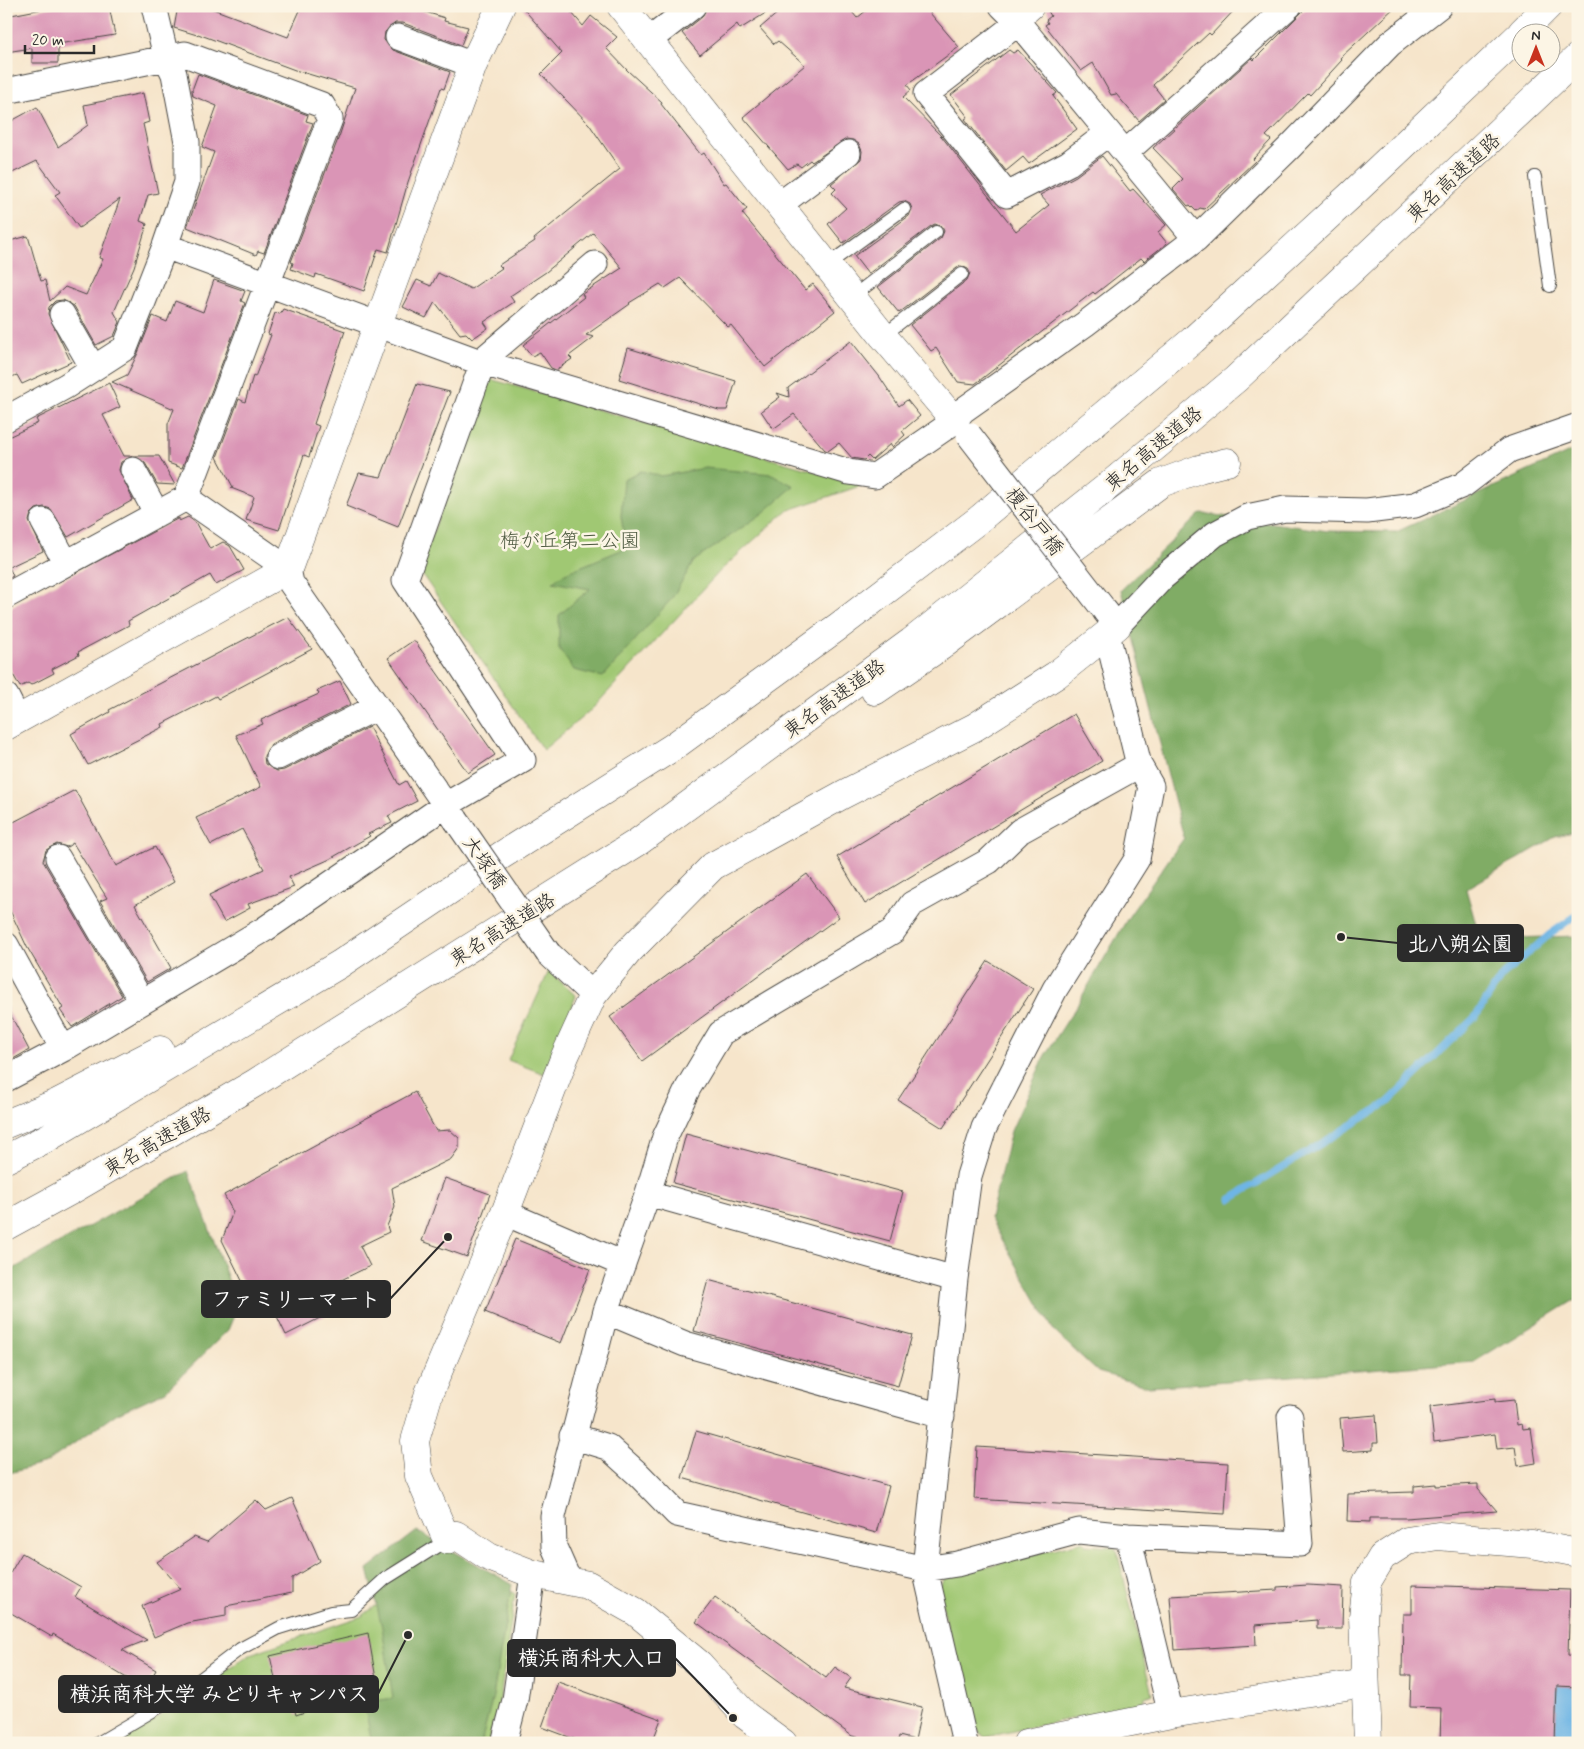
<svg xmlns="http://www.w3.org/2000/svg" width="1584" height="1749" viewBox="0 0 1584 1749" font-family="Mynerve,'Klee One',sans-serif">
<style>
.green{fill:#a0c873;stroke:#667a4f}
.forest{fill:#80ac65;stroke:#566c48}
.water{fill:#6eb5e5;stroke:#4c7088}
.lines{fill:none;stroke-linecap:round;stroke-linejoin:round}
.stream{stroke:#6eb5e5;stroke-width:7}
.building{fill:#da95b6}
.service-casing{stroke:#494743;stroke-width:14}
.minor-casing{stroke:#494743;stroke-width:27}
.tertiary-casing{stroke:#494743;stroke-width:29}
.motorway-casing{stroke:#494743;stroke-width:29}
.service{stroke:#fff;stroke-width:12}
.minor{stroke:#fff;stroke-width:25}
.tertiary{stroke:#fff;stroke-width:28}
.motorway{stroke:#fff;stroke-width:28}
.minor-bridge-casing{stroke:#494743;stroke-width:27;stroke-linecap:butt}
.minor-bridge{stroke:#fff;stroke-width:25}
.labels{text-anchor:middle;stroke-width:5;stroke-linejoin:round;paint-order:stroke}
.street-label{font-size:20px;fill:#2b2b2b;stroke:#fcf5e5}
.park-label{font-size:20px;fill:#4e5a41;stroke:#fcf5e5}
.leader{fill:none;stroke:#2b2b2b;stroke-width:2}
.callout-dot{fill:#2b2b2b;stroke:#fcf5e5;stroke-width:2}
.callout{fill:#2b2b2b;stroke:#2b2b2b;stroke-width:2}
.callout-label{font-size:21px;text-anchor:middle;font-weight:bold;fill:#fff}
</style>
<rect width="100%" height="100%" fill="#fcf5e5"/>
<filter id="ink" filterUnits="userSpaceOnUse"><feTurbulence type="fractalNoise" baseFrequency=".02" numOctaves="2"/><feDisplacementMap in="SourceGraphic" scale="10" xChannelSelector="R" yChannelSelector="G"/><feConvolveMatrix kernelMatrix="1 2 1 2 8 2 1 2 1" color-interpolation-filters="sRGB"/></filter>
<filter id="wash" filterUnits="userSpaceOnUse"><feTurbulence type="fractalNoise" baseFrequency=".0096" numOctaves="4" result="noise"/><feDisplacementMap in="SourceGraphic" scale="20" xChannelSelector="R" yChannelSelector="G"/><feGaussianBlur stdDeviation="1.12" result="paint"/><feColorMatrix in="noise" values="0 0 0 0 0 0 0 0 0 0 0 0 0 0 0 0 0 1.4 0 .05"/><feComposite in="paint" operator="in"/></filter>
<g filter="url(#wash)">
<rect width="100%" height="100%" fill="#f6e5cb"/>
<path class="green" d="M 490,379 L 863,485 L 786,511 L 721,570 L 592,709 L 543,750 L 419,570 Z
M 549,971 L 576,996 L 544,1074 L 508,1060 Z
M 1084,1541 L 1085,1545 L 1113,1547 L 1117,1551 L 1152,1694 L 1145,1697 L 1144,1703 L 986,1737 L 972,1727 L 938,1587 L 946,1577 Z
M 446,1554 L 515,1594 L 500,1699 L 488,1743 L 117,1743 L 148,1724 L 250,1654 L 362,1616 Z"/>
<path class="forest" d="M 1578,448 L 1578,832 L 1555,837 L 1466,889 L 1480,939 L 1578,936 L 1578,1301 L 1573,1301 L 1474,1362 L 1149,1387 L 1098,1372 L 1054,1331 L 990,1218 L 1011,1131 L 1045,1055 L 1074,1010 L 1129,916 L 1184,838 L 1121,590 L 1201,513 L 1328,531 L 1396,532 Z
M 705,468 L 772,474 L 794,486 L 763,513 L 694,561 L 672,598 L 603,677 L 574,670 L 559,649 L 559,615 L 590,589 L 553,582 L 565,573 L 626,548 L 621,516 L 624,479 L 641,471 L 661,476 Z
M 188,1171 L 238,1306 L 228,1330 L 166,1391 L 116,1414 L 46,1463 L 6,1474 L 6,1273 Z
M 417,1531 L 512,1584 L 493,1696 L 481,1743 L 372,1743 L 364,1703 L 393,1698 L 382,1627 L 368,1569 Z"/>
<path class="water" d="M 1557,1686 L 1578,1687 L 1578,1743 L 1555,1743 Z"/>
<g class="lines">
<path class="stream" d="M 1231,1199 L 1387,1103 L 1476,1016 L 1501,977 L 1550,934 L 1578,914"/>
</g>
<g id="blocks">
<path class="building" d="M 58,6 L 109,6 L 115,35 L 58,44 L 58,63 L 32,63 L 32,48 L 6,52 L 6,16 Z
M 178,6 L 205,6 L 288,37 L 302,6 L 424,6 L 422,11 L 445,18 L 444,21 L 468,27 L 461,45 L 403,23 L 395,23 L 385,32 L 384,40 L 393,50 L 450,72 L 444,89 L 441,88 L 408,182 L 388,252 L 378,249 L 364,291 L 316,274 L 315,278 L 291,269 L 293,263 L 291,262 L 340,134 L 355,88 L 295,70 L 198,34 L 197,35 L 174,28 Z
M 521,6 L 566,6 L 583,26 L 591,16 L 617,37 L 606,48 L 628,71 L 662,102 L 661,104 L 701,155 L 704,153 L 724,184 L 726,183 L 747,209 L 742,213 L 805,290 L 813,284 L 835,311 L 765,367 L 731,325 L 728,327 L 680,278 L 665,288 L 660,284 L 629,303 L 630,304 L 586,335 L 594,337 L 569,356 L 572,359 L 556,370 L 551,368 L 540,352 L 532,356 L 523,345 L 584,297 L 582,294 L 622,268 L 593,233 L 546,272 L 510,296 L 514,302 L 484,322 L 488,328 L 472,339 L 466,333 L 460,334 L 435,302 L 426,318 L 403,307 L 417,280 L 431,286 L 438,273 L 471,289 L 502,268 L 499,265 L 535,241 L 534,239 L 620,169 L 589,124 L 541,74 L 562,53 Z
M 707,6 L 777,6 L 740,29 L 737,24 L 700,55 L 682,33 L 702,17 Z
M 786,6 L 847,6 L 857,18 L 872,6 L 924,6 L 959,47 L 907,85 L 911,90 L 903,97 L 942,137 L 1016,231 L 1049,205 L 1040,195 L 1076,176 L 1102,156 L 1130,191 L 1133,189 L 1166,225 L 1158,232 L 1167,243 L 1144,261 L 1141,258 L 1095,294 L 1093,292 L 975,384 L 958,382 L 936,348 L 931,351 L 910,325 L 967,280 L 970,273 L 968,269 L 961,266 L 957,268 L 899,313 L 878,287 L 941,238 L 944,231 L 942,227 L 935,224 L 931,226 L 868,274 L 854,256 L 909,216 L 912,209 L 910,204 L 904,201 L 899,202 L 843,243 L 828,224 L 846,208 L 832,193 L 836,189 L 831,184 L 861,159 L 862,151 L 859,144 L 853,140 L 846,139 L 812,162 L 810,160 L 801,167 L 797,164 L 788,169 L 743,117 L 805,65 L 778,41 L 774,44 L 760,28 Z
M 1045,6 L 1238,6 L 1211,35 L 1209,33 L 1153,85 L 1164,99 L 1139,121 L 1116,94 L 1111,95 L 1093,63 L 1081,71 L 1045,25 L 1048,23 L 1046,20 L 1051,16 Z
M 1308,6 L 1396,6 L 1340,58 L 1342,60 L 1310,95 L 1308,93 L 1266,136 L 1271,140 L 1253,159 L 1255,161 L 1204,209 L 1200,208 L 1196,211 L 1190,205 L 1188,206 L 1173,189 L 1183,179 L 1153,148 L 1252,58 L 1254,60 Z
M 1009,50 L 1013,53 L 1018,50 L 1057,93 L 1053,96 L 1077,129 L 1029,164 L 1023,157 L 1006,171 L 965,119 L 968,117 L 951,95 Z
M 198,74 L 308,115 L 306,121 L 313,123 L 264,253 L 258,251 L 256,255 L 187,227 L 214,152 L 202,147 L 217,106 L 193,96 L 192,90 Z
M 143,93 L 149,122 L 143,124 L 158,193 L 148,195 L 140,221 L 147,224 L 134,267 L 114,312 L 120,322 L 114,336 L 96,345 L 74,306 L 63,300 L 55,301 L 49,307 L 48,314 L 71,362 L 22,384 L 17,375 L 6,379 L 6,242 L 28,236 L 41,281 L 45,280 L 50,301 L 65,287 L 86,295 L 103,259 L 99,258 L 120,199 L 79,228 L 55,195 L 60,192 L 37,161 L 6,176 L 6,124 L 37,107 L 58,147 L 88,125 L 84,105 Z
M 214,280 L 245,291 L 241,301 L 245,303 L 182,468 L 168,463 L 168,424 L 174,409 L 112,382 L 127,375 L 138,353 L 153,316 L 167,322 L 175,301 L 203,312 Z
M 283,309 L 345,331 L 314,424 L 319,426 L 309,457 L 304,455 L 279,530 L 246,520 L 254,497 L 231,488 L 233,487 L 217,457 L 239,399 L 245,402 L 253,376 L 255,377 L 271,335 L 268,334 L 275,313 L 280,314 Z
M 851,341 L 879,376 L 899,406 L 907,400 L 920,416 L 902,431 L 905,435 L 892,447 L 890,444 L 872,460 L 868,456 L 864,460 L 852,458 L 839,443 L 828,451 L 825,450 L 794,414 L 773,429 L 761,411 L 780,397 L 777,393 L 789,397 L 788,388 Z
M 628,348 L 736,381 L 727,410 L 719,410 L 619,379 Z
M 109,383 L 120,407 L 103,415 L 124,456 L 133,456 L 121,462 L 119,470 L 133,500 L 68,537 L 51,509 L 44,507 L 36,509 L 31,514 L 29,521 L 43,551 L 9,567 L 13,576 L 6,580 L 6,438 L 38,423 L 36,419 Z
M 417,384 L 450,392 L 398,527 L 346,506 L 359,473 L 381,477 Z
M 134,456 L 159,456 L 175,485 L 157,484 L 145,463 Z
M 188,517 L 195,522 L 210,549 L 223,542 L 230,546 L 244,570 L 216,585 L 210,575 L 128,621 L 129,625 L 78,652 L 79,655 L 52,669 L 54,673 L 31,685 L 28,683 L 20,687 L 6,662 L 6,610 L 179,518 L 179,521 Z
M 288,617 L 312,649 L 218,699 L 216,696 L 162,724 L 163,727 L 88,765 L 71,734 L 110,712 L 109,710 Z
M 414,640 L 495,755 L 468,773 L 388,658 Z
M 340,681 L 351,704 L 271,744 L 264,756 L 265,764 L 277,771 L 284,770 L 369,727 L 399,785 L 406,781 L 417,801 L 388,816 L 392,823 L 368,834 L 370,836 L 328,860 L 289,877 L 294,887 L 248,904 L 250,908 L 224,922 L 209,895 L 264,869 L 242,829 L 211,845 L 196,818 L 261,787 L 236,735 L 263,724 L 261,720 L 319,694 L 317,691 Z
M 1074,714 L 1102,761 L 865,904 L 837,857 Z
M 75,790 L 116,866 L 155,847 L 174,882 L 135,905 L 171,968 L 147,982 L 100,901 L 107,898 L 73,843 L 67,847 L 57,844 L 46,850 L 43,861 L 122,996 L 72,1027 L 60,1010 L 63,1008 L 27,947 L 6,902 L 6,826 Z
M 807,874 L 839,917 L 642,1061 L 610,1017 Z
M 988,961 L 1033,989 L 943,1128 L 898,1100 Z
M 6,1006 L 29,1050 L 6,1063 Z
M 415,1092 L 436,1131 L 450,1130 L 459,1138 L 459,1148 L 451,1159 L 392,1188 L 395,1207 L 387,1226 L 389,1232 L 360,1246 L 370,1266 L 333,1284 L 344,1306 L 286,1335 L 268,1298 L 254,1305 L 222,1240 L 233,1212 L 224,1195 Z
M 686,1134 L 903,1192 L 890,1241 L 673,1183 Z
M 445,1178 L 490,1194 L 467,1257 L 422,1241 Z
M 515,1239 L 590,1269 L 561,1343 L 485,1312 Z
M 708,1280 L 912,1335 L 898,1386 L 694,1331 Z
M 1495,1399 L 1495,1402 L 1514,1400 L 1517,1425 L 1522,1424 L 1523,1429 L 1531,1428 L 1536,1463 L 1518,1466 L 1515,1447 L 1497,1449 L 1495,1434 L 1434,1442 L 1430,1407 Z
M 1376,1415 L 1378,1443 L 1373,1443 L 1373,1450 L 1343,1452 L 1340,1418 Z
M 696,1431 L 889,1486 L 876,1533 L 682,1478 Z
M 977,1447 L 1228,1463 L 1225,1514 L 974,1499 Z
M 1436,1484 L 1436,1486 L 1478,1484 L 1478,1489 L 1497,1511 L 1406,1518 L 1370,1518 L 1370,1522 L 1347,1521 L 1348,1494 L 1414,1492 L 1414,1486 Z
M 292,1498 L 320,1561 L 292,1578 L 292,1593 L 226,1606 L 226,1616 L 187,1623 L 154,1637 L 142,1606 L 181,1589 L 157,1562 L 194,1537 L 207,1542 L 256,1500 L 266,1510 Z
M 22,1553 L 81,1587 L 75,1597 L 147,1640 L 122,1650 L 156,1670 L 145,1689 L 53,1634 L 52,1637 L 6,1610 L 6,1580 Z
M 1308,1585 L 1343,1587 L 1342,1629 L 1317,1629 L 1317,1620 L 1255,1625 L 1256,1645 L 1174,1650 L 1170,1596 L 1277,1590 L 1277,1587 Z
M 1412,1585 L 1570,1590 L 1568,1655 L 1578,1656 L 1578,1687 L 1557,1686 L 1555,1743 L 1440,1743 L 1441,1708 L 1410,1707 L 1411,1675 L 1402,1675 L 1403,1614 L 1412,1614 Z
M 715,1597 L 826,1678 L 835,1667 L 851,1678 L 844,1688 L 922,1707 L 915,1740 L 899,1736 L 898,1743 L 883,1743 L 852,1736 L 696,1622 Z
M 368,1633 L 379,1696 L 316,1708 L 296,1715 L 294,1707 L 282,1710 L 270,1656 Z
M 558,1682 L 661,1719 L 652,1743 L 585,1743 L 542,1727 Z"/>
</g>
</g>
<g filter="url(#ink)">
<use href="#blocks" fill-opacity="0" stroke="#494743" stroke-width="1"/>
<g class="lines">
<defs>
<path id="service" d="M 1535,177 L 1550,286
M 827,265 L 904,209
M 852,297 L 936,232
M 883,336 L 962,274
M 98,1743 L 178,1696 L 240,1649 L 279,1628 L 331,1612 L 351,1610 L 385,1579 L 447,1540"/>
<path id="minor" d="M 1002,6 L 1015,19 C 1075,93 1136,165 1196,239
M 1015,19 L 1010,29 L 926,94 L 1007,195 L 1069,163 L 1107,134
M 398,37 L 473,65
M 648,41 L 693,6
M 6,91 L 185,54 L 322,105 L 330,119 L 186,498 L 6,596
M 1126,152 L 1289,6
M 779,205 L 848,153
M 165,246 L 480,362 L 849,472 L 875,476 L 955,421 L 962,411 L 1085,324 L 1196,239 L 1289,148 L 1390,44 L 1439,6
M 62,314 L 93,368
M 6,419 L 66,386 L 125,348 L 165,246 L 187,182 L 187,142 L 174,74 L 166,57 L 154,6
M 133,470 L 157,514
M 186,498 L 288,569 L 291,583 L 456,820
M 43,521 L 66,563
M 1105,611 L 1117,626 L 1162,578 L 1215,534 L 1247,517 L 1285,509 L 1367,511 L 1415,505 L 1463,485 L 1509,450 L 1578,426
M 6,696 L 18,720
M 278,757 L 377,707
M 58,858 L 142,1002
M 6,945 L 63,1049
M 548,953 L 593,995
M 6,1079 L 63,1049 L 265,929 L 446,805 L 523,760 L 405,580 L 479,373 L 480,362 L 595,264
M 648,1193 L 955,1279
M 505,1213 L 623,1264
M 606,1311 L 685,1344 L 942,1416
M 572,1436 L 608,1447 L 639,1475 L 677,1514 L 925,1569 L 957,1564 L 1079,1531 L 1128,1536 L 1300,1544 L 1290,1417
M 1128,1536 L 1171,1714
M 569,1581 L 554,1547 L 553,1516 L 606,1311 L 648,1193 L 665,1137 L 688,1088 L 721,1033 L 893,931 L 912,904 L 989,861 L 1020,831 L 1139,765 L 1107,634
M 504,1743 L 515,1700 L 533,1574
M 965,1743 L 925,1569 L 955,1279 L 969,1176 L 984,1128 L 1055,989 L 1137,859 L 1151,786 L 1139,765"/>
<path id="tertiary" d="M 621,6 L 883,336 L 955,421
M 1015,19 L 1030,6
M 6,726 L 288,569 L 473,65 L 501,6
M 783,1743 L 745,1715 L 699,1664 L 636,1612 L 588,1585 L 533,1574 L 489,1557 L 456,1535 L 447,1540 L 419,1476 L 415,1441 L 429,1393 L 505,1213 L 565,1056 L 593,995 L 628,952 L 713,866 L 844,794 L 975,727 L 1056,675 L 1117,626
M 1027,1743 L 1171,1714 L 1365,1683
M 1368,1743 L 1363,1617 L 1367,1582 L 1382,1557 L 1407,1541 L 1438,1536 L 1532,1544 L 1578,1553"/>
<path id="motorway" d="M 1522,32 L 1548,6
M 875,691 L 940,647 L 1161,483 L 1199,469 L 1227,462
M 6,1124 L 57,1103 L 160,1050
M 6,1159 L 49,1137 L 340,964 L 502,855 L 673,747 L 839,626 L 977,521 L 1193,340 L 1351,195 L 1522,33
M 6,1226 L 72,1190 L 255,1083 L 638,842 L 911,642 L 1107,487 L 1236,379 L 1578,57"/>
</defs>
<use href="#service" class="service-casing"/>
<use href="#minor" class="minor-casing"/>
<use href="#tertiary" class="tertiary-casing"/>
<use href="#motorway" class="motorway-casing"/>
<use href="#service" class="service"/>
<use href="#minor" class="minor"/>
<use href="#tertiary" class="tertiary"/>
<use href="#motorway" class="motorway"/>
<defs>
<path id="minor-bridge" d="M 969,435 L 1102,607
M 456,820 L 548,953"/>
</defs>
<use href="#minor-bridge" class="minor-bridge-casing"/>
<use href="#minor-bridge" class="minor-bridge"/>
</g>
</g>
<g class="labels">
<g class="street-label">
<text transform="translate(1453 177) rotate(-43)" y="7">東名高速道路</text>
<text transform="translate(1153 448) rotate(-40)" y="7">東名高速道路</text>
<text transform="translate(1035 521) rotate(52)" y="7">榎谷戸橋</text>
<text transform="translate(834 698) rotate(-36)" y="7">東名高速道路</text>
<text transform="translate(485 862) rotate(55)" y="7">大塚橋</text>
<text transform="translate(502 929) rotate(-32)" y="7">東名高速道路</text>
<text transform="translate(157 1141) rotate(-30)" y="7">東名高速道路</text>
</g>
<g class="park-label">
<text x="570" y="547">梅が丘第二公園</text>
</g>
</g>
<path class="leader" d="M1341 937L1398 943M448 1237L390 1299M733 1718L675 1658M408 1635L378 1694"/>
<g class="callout-dot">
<circle cx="1341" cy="937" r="5"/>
<circle cx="448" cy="1237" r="5"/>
<circle cx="733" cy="1718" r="5"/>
<circle cx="408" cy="1635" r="5"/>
</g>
<g class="callout">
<rect x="1398" y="925" width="125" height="36" rx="5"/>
<rect x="202" y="1281" width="188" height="36" rx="5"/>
<rect x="508" y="1640" width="167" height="36" rx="5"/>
<rect x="59" y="1676" width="319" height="36" rx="5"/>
</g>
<g class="callout-label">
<text x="1460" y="951">北八朔公園</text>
<text x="296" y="1306">ファミリーマート</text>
<text x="591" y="1665">横浜商科大入口</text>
<text x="219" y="1701">横浜商科大学 みどりキャンパス</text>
</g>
<rect width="1584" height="1749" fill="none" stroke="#fcf5e5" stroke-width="25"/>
<g transform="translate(1536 48)"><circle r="24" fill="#fcf5e5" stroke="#a8a49b"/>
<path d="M0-4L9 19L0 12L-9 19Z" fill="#c8321e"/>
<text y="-8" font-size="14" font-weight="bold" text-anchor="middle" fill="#2b2b2b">N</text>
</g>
<path d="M25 45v8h69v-8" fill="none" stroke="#2b2b2b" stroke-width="2.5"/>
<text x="32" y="45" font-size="15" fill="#2b2b2b" stroke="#fcf5e5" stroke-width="4" paint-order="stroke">20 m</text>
</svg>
